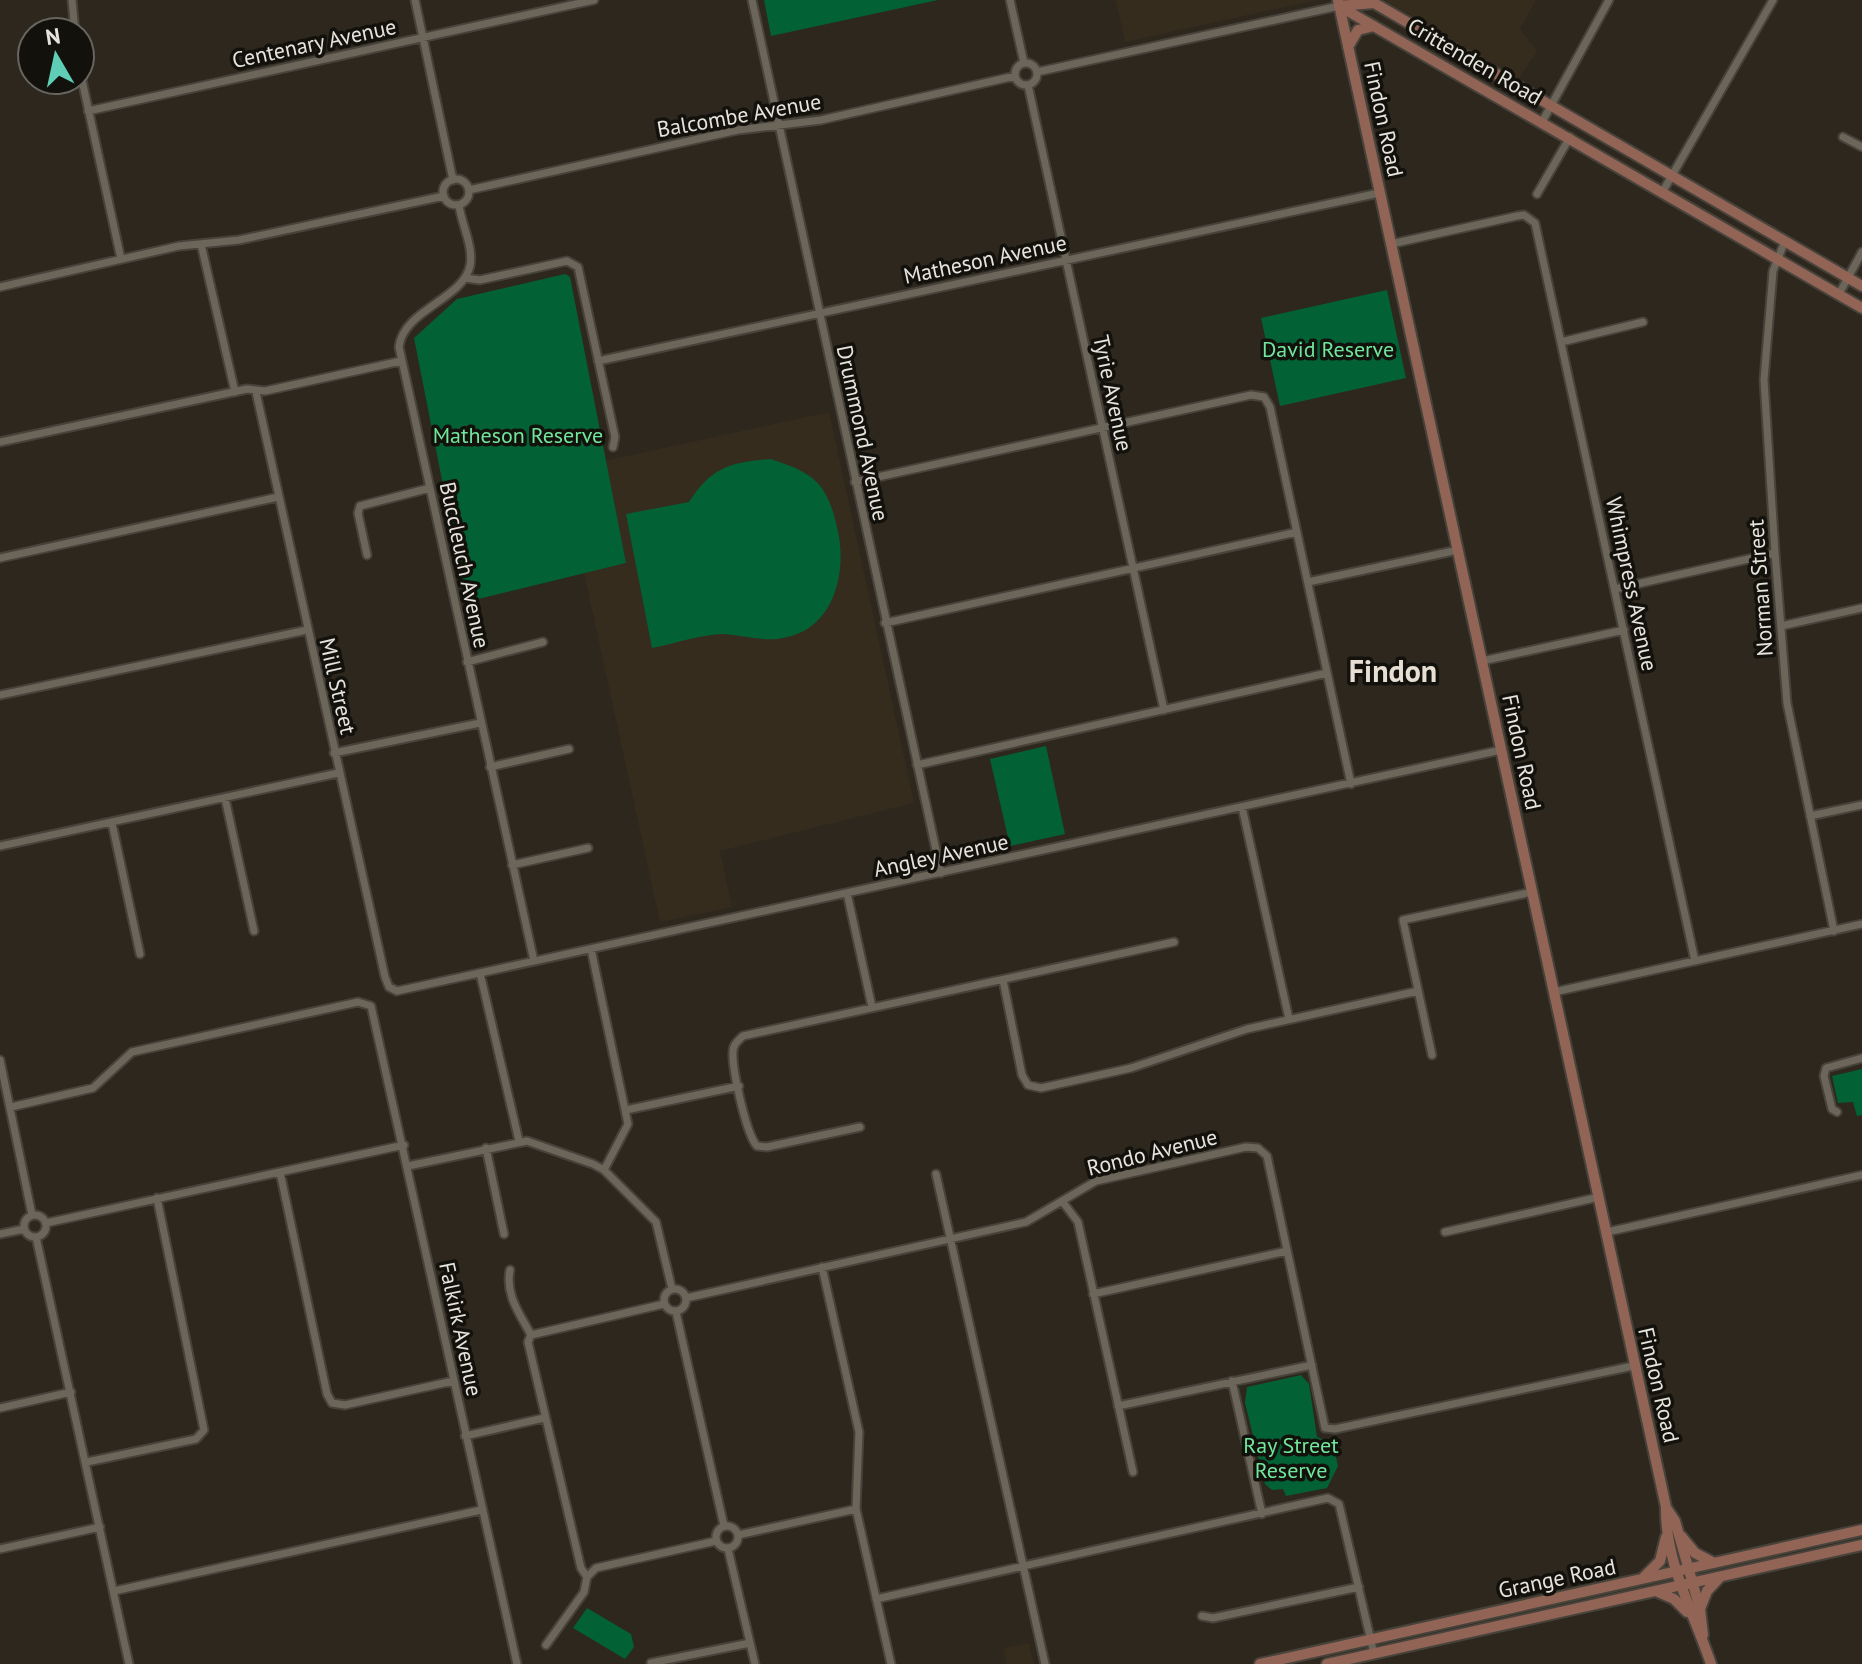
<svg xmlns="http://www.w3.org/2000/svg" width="1862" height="1664" viewBox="0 0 1862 1664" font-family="'PT Sans',sans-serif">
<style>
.built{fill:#352c1d}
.green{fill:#036235}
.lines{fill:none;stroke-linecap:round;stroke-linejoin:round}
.street-casing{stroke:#47433b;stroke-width:11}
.secondary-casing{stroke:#47433b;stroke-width:14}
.street{stroke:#6c655a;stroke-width:7}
.secondary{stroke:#926456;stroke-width:10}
.labels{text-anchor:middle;stroke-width:7;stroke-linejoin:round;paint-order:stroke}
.street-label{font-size:22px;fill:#e7e3dd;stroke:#13110c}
.park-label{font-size:22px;fill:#70e79d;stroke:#13110c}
.district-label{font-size:30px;font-weight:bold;fill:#e7dfd3;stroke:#13110c}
</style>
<rect width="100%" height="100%" fill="#2d271e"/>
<path class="built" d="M 1116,0 L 1317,0 L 1125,42 Z
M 1384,0 L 1536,0 L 1520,29 L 1537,51 L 1518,80 Z
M 829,412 L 914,803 L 720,851 L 732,907 L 660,922 L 584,573 L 626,563 L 604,461 Z
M 1029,1643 L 1034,1664 L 1007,1664 L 1004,1648 Z"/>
<path class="green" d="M 764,0 L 938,0 L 771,36 Z
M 565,274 L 570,277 L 626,563 L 466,602 L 414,338 L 457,299 Z
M 1387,290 L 1406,378 L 1280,406 L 1261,318 Z
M 770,459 C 812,472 827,482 837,527 C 848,570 835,630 783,638 C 762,642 743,635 724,634 C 701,634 674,644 652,648 L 626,514 L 689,502 C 712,467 729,463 770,459 Z
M 1046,746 L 1065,834 L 1010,846 L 990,759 Z
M 1862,1069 L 1862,1115 L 1857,1116 L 1853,1102 L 1838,1103 L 1832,1076 Z
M 1301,1375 L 1309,1384 L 1317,1437 L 1333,1444 L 1338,1466 L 1327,1488 L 1286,1496 L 1283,1489 L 1272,1490 L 1265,1484 L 1245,1403 L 1247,1387 Z
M 587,1608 L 631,1634 L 634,1647 L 625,1659 L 573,1628 Z"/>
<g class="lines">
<defs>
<path id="street" d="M 72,0 L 75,32
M 415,0 L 453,180
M 752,0 L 941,873
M 1010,0 L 1024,63
M1015 74a11 11 0 1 1 22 0a11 11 0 1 1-22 0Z
M 80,71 L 121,259
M 1037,72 L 1339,6
M 1028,85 L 1164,710
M 88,111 L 594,0
M 1542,122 L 1609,0
M 1843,137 L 1862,147
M443 192a13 13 0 1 1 26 0a13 13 0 1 1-26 0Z
M 469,190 L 738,130 L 821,120 L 1015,76
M 1663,191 L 1773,0
M 1537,194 L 1570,137
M 459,205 C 461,223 474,247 470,266 C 463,299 403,310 399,347 L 534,961
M 1785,241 L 1773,271 L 1764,380 L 1775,553 L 1787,703 L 1834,931
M 201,244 L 235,392
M 1391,244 L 1517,216 L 1524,215 L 1535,223 L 1695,961
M 465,278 L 480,280 L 567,261 L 578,267 L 615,437 L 613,447
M 0,287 L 179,246 L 239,240 L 444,196
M 1839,294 L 1862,252
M 1561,342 L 1643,322
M 598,361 L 1379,193
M 256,392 L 385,977 L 389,987 L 397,991 L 1501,750
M 0,442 L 247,389 L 265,391 L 401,361
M 855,482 L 1251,395 L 1264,397 L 1270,407 L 1351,784
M 367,555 L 358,513 L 360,506 L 430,488
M 0,558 L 278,497
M 1308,582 L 1458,550
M 1615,589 L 1775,553
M 885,623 L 1297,532
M 1781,626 L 1862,608
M 1482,661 L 1624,630
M 467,662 L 543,642
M 0,695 L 307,630
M 334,753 L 480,723
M 917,765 L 1327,673
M 490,767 L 569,749
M 225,798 L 254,931
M 1242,807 L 1289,1019
M 1810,816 L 1862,805
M 112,823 L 140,954
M 0,846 L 338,773
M 512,865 L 588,848
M 847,893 L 872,1007
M 591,949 L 628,1124 L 604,1170
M 480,973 L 519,1141
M 1003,980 L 1022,1075 L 1028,1085 L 1041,1088 L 1131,1068 L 1247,1029 L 1418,991
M 1554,992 L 1862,924
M 1432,1055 L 1403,920 L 1532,892
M 0,1060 L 32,1215
M 11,1107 L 93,1088 L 132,1052 L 358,1002 L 371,1006 L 517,1664
M 626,1110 L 739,1086
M 1837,1112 L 1832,1109 L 1824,1076 L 1826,1068 L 1862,1058
M 860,1127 L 767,1147 L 757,1146 C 746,1134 732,1069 733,1052 C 733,1044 738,1041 743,1036 L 1174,942
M 486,1148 L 504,1234
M 408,1166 L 527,1141 L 593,1164 L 604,1170 L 656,1222 L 672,1289
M 280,1172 L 327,1394 L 332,1403 L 345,1405 L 453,1381
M 936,1174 L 1045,1664
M 1062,1201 L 1078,1222 L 1133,1472
M24 1226a11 11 0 1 1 22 0a11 11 0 1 1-22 0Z
M 46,1223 L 404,1145
M 1445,1232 L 1599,1197
M 1607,1232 L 1862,1175
M 0,1234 L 24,1229
M 36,1237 L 129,1664
M 822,1267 L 859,1432 L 856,1509 L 891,1664
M 510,1270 C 505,1295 520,1314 531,1335 L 528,1342 L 581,1568 L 587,1577
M664 1300a11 11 0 1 1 22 0a11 11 0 1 1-22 0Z
M 1093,1294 L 1287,1251
M 686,1298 L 1026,1222 L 1096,1181 L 1246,1147 L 1258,1148 L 1267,1156 L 1325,1428 L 1335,1429 L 1633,1366
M 676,1312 L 724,1526
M 531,1335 L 664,1304
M 1232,1381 L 1262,1514
M 1118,1406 L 1312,1365
M 0,1408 L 71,1392
M 465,1436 L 544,1418
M 87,1462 L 196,1439 L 204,1430 L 157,1198
M716 1537a11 11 0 1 1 22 0a11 11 0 1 1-22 0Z
M 738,1535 L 856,1509
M 0,1549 L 100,1527
M 728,1549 L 755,1664
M 114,1591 L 481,1510
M 876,1599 L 1328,1498 L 1339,1504 L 1374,1654
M 1202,1616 L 1213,1618 L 1359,1587
M 546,1645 L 584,1592 L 587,1577 L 596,1568 L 716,1541
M 651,1663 L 750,1643"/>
<path id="secondary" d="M 1338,0 L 1666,1507 C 1665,1563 1694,1613 1711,1664
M 1339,6 L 1862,308
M 1339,6 L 1374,3 L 1862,286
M 1348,47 L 1358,30 L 1374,26
M 1667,1509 L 1675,1521 L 1700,1609 L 1703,1635
M 1681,1536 L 1695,1553 L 1714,1563
M 1644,1577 L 1660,1561 L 1666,1537
M 1658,1592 L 1674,1599 L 1687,1612
M 1700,1609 L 1707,1591 L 1720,1577
M 1260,1664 L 1862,1530
M 1327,1664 L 1862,1545"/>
</defs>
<use href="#street" class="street-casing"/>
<use href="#secondary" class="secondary-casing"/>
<use href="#street" class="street"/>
<use href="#secondary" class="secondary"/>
</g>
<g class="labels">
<g class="street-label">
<text transform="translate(314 43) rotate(-12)" y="8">Centenary Avenue</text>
<text transform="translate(1475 61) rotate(30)" y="8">Crittenden Road</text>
<text transform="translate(739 115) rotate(-10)" y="8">Balcombe Avenue</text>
<text transform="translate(1384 119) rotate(78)" y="8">Findon Road</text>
<text transform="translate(985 259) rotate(-12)" y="8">Matheson Avenue</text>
<text transform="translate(1113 393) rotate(78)" y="8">Tyrie Avenue</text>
<text transform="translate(863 433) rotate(78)" y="8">Drummond Avenue</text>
<text transform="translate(465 565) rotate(78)" y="8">Buccleuch Avenue</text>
<text transform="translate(1632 584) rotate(78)" y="8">Whimpress Avenue</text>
<text transform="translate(1760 588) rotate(-94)" y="8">Norman Street</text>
<text transform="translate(338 686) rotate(77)" y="8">Mill Street</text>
<text transform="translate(1522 752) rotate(78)" y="8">Findon Road</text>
<text transform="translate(941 855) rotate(-12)" y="8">Angley Avenue</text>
<text transform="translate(1152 1152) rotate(-14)" y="8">Rondo Avenue</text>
<text transform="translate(461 1329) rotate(78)" y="8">Falkirk Avenue</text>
<text transform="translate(1659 1385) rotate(77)" y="8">Findon Road</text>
<text transform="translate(1557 1578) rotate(-12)" y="8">Grange Road</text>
</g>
<g class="park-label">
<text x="1328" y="357">David Reserve</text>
<text x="518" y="443">Matheson Reserve</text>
<text x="1291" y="1453">Ray Street<tspan x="1291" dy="25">Reserve</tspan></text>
</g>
<g class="district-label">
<text x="1393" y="682">Findon</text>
</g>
</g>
<g transform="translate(56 56) rotate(351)"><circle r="38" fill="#13110c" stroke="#686560" stroke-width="2"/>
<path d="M0-6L14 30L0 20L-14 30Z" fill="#5eceb7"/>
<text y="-12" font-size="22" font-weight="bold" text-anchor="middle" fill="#e7e3dd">N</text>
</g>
</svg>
